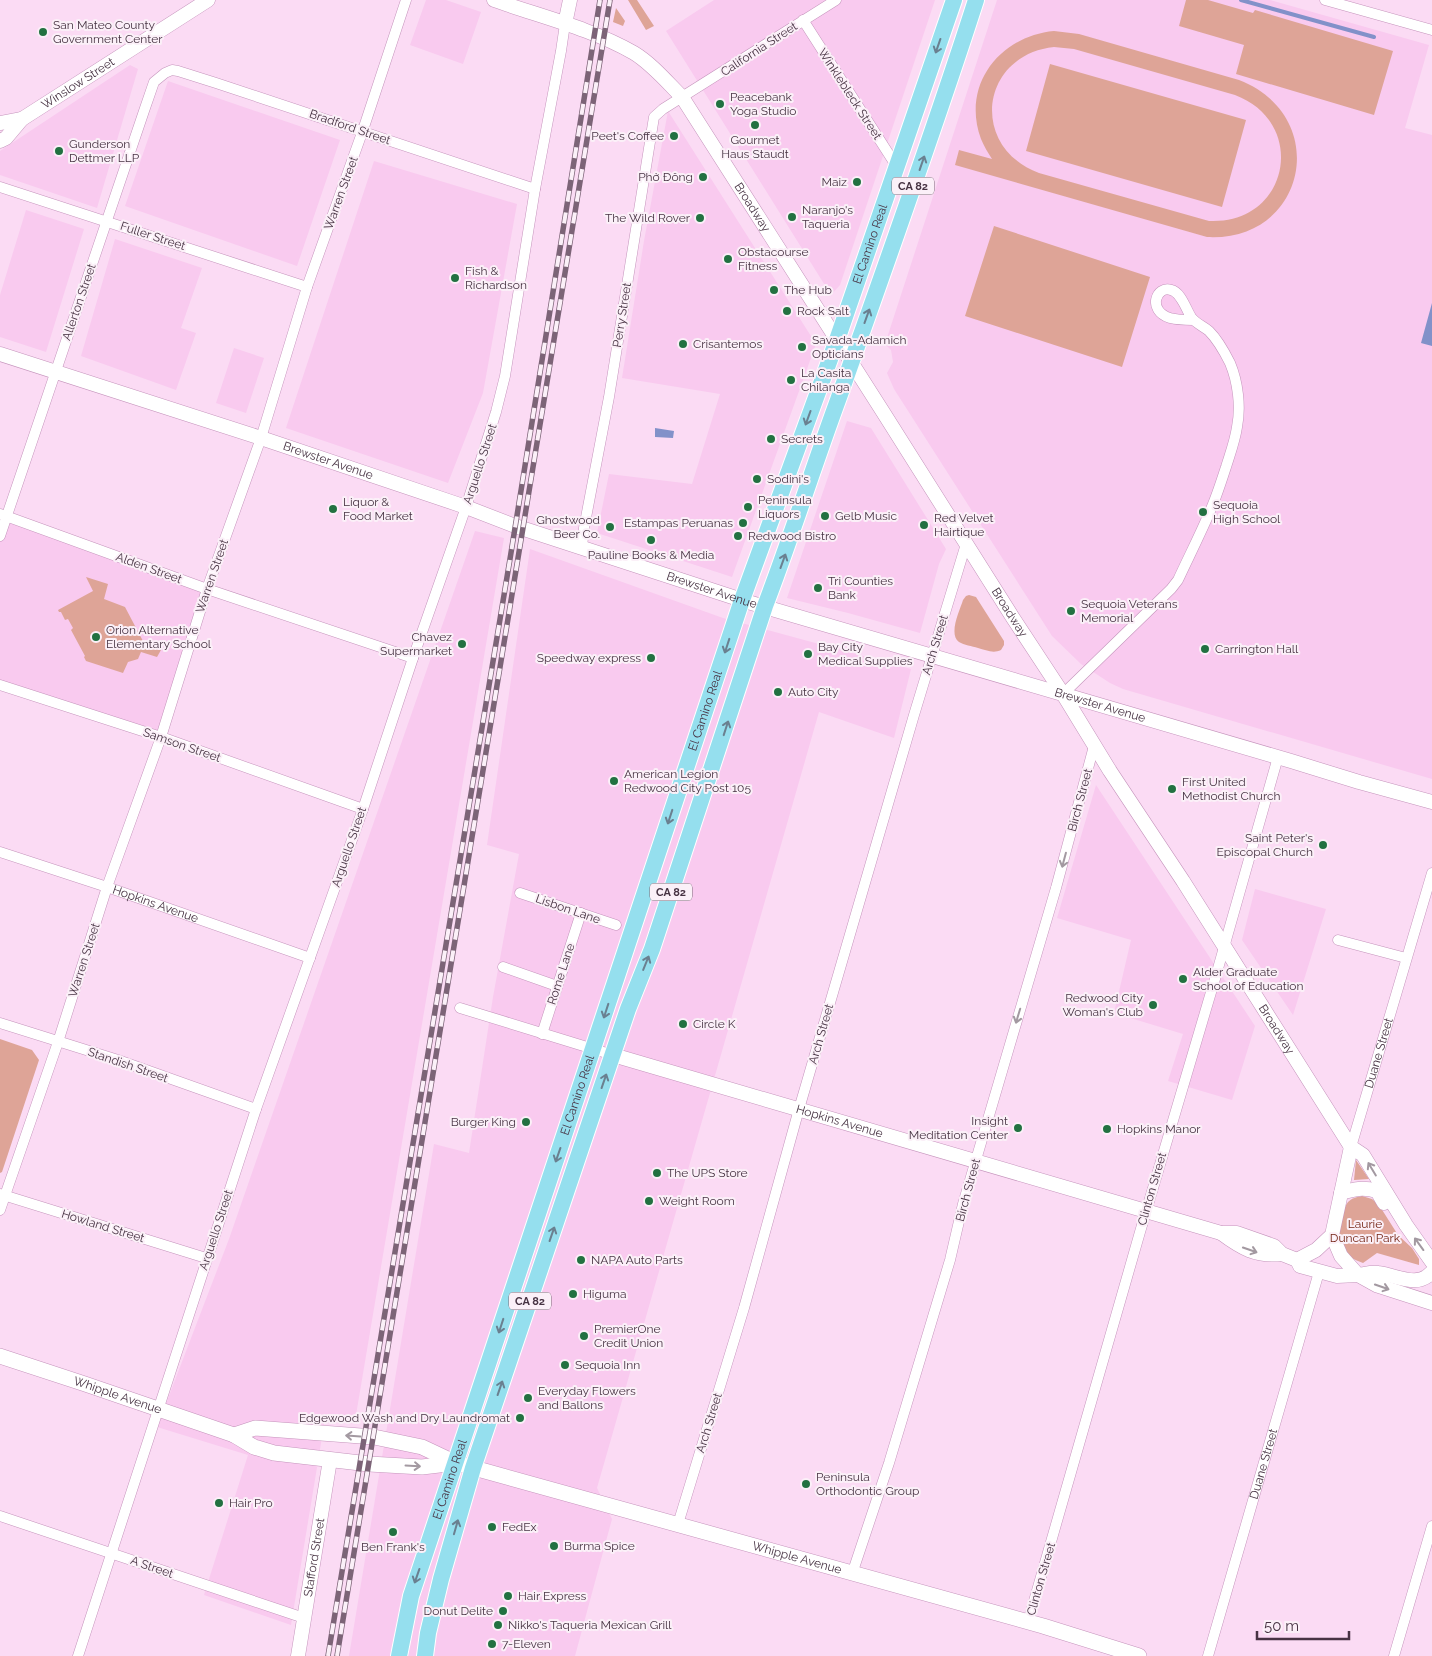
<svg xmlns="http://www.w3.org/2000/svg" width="1432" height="1656" viewBox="0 0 1432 1656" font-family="Raleway,sans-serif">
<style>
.built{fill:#f9caef}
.green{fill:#dea497;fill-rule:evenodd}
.water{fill:#8291c9}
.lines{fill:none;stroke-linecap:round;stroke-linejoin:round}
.stream{stroke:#8291c9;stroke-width:4}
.minor-casing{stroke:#c594bc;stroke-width:11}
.tertiary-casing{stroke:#c594bc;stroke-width:15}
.secondary-casing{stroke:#c594bc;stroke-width:16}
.primary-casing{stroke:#fff;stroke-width:18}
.minor{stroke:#fff;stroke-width:10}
.tertiary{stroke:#fff;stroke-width:14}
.secondary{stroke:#fff;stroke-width:15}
.primary{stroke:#95dfee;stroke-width:16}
.rail-casing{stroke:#7c6477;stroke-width:5.5}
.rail{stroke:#fbf0f8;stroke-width:4;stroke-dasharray:11;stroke-linecap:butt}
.oneway{stroke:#6a8090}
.oneway2{stroke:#a399a1}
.poi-dot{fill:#227141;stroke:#fbf0f8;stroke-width:2}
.labels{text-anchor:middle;stroke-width:4;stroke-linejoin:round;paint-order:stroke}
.shield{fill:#fbf0f8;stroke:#7d6c79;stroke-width:1}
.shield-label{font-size:11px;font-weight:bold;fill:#473343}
.poi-label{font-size:12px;fill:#473343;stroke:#fbf0f8;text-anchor:start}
.street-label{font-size:12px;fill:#473343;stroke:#fbf0f8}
.park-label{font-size:12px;fill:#742414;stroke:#fbf0f8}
</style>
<rect width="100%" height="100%" fill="#fbdbf4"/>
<path class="built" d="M 426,0 L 446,0 L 481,12 L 463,64 L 410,45 Z
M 714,0 L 935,0 L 840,285 L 831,295 L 666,31 Z
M 997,0 L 1270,0 L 1429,45 L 1405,128 L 1432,135 L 1432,779 L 1123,689 L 1110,683 L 1081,664 L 1052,636 L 894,389 L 887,373 L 893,362 L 891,350 L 885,344 Z
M 130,65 L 138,69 L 97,208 L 0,175 L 0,151 Z
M 168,81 L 340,140 L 297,266 L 125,206 Z
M 668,111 L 816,344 L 732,577 L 597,533 L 609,474 L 692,484 L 720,394 L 622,378 L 644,241 Z
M 374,161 L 517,204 L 483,393 L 448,483 L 286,428 Z
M 26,210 L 84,229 L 46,352 L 0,337 L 0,295 Z
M 115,239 L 202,268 L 181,328 L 196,333 L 176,390 L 81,356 Z
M 234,348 L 264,358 L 246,413 L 216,403 Z
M 847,421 L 871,428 L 946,549 L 939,564 L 920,633 L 848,613 L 787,598 Z
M 7,516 L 207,589 L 161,737 L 0,685 L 0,536 Z
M 475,531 L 504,538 L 355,1421 L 325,1419 L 291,1625 L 204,1595 L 248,1455 L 157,1427 L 229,1239 Z
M 530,549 L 723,618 L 911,669 L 894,738 L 819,712 L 597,1488 L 612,1519 L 575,1656 L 349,1656 L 434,1144 L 469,1153 L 493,997 L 519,854 L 487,845 Z
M 1096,785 L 1255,1026 L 1232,1100 L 1168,1081 L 1183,1034 L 1114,1013 L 1131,940 L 1057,918 Z
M 1255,889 L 1326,909 L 1293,1015 L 1242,940 Z"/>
<path class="green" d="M 628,0 L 637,0 L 654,26 L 646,30 Z
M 1186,0 L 1208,0 L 1253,13 L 1255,10 L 1393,51 L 1374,115 L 1236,74 L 1244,45 L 1179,26 Z
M 616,8 L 625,21 L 623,26 L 613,22 Z
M 1054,31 L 1079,34 L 1239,80 C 1332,116 1307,242 1207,237 L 955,165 L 959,150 L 992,159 C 988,153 984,146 981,139 C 961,85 1000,36 1054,31 ZM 1054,47 L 1074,49 L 1235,95 C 1309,123 1289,225 1209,221 L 1039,173 C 969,147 980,55 1054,47 Z
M 1050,64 L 1246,120 L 1222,207 L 1026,151 Z
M 994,226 L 1150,277 L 1122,367 L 965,316 Z
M 86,577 L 108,584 L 104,599 L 125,607 L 144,643 L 161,650 L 157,657 L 141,652 L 138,659 L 128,662 L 123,673 L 86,661 L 84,657 L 85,656 L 71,630 L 73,628 L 68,619 L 65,620 L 61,612 L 59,612 L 58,610 L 93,591 Z
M 969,595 L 976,597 L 1004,641 L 1004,645 L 1001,650 C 993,654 986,650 978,648 C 972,646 964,645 959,642 C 948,634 960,610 963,600 L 966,596 Z
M 0,1039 L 32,1050 L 39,1060 L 2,1172 L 0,1173 Z
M 1356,1160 L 1369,1179 L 1354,1180 Z
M 1362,1196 L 1372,1199 L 1379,1205 L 1398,1235 L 1412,1248 L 1419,1259 L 1419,1265 L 1377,1253 L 1363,1263 C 1355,1260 1345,1256 1341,1247 C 1337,1238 1341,1210 1348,1202 C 1352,1198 1357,1197 1362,1196 Z"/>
<path class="water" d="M 1432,303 L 1432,346 L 1421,343 Z
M 655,428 L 674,431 L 673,438 L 655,437 Z"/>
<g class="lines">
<path class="stream" d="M 1241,0 L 1374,37"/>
<defs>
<g id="minor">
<path d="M 1325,0 L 1432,30"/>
<path d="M 803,20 L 897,167"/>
<path d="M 0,187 L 307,287"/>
<path d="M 0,514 L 207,589 L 413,658"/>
<path d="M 0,536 L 144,111 L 154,82 L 165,73 L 172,70 L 178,71 L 216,83 L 535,189"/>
<path d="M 582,547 L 584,528 L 609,397 L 654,117 L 663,109 L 836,0"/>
<path d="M 0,685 L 161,737 L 363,809"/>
<path d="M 1063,694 L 1171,589 L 1178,580 C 1190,554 1203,529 1213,504 C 1218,492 1222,479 1226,467 C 1230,454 1235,441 1237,427 C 1241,407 1238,382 1230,363 C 1225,353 1217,339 1209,331 C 1203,326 1195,323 1191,317 C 1186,309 1181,292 1171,290 C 1157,285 1146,310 1170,318 C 1178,320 1185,320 1193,320"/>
<path id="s1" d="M 0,852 L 107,887 L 310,958"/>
<path d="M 520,893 L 616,925"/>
<path d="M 1338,940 L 1406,958"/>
<path d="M 503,967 L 557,986"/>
<path d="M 460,1008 L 613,1055"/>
<path d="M 0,1023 L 118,1060 L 256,1109"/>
<path d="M 542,1034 L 581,913"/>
<path id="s2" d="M 1351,1147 L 1432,873"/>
<path d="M 0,1194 L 206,1258"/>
<path d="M 0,1210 L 58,1042 L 107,887 L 161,737 L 207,589 L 261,438 L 307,287 L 363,130 L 406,0"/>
<path d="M 0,1516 L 304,1618"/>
<path d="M 678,1524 L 744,1308 L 799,1109 L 914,715 L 966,544"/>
<path d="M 852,1574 L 889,1463 L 950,1260 L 963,1204 L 1056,888 L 1094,746"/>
<path d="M 1028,1622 L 1140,1232 L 1217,972 L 1278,757"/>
<path d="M 78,1656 L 256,1109 L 363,809 L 413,658 L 466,507 L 496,412 L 505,376 L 535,189 L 561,51 L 565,24"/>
<path id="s3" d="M 1208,1656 L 1319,1272"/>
<path d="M 1394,1656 L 1432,1526"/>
</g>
<g id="tertiary">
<path id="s4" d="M 494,0 C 539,16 593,29 634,53 C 652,64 667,82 682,97 L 883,412 L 1013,618 L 1063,694 L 1110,771 L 1183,881 L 1351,1147 L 1363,1155 L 1406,1225 L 1432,1262"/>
<path d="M 565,24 L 570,0"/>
<path d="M 0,123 L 22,119"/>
<path id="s5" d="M 0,141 L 6,138 L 22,119 L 208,0"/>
<path id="s6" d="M 0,354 L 261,438 L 466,507 L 515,526 L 748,602 L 1291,761 L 1359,782 L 1432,802"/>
<path id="s7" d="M 613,1055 L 1221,1233 L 1237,1233 L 1274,1246 L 1282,1254 L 1297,1260 L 1300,1266 L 1337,1276 L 1358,1275 L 1376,1285 L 1432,1303"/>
<path d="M 1341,1193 C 1354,1189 1363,1187 1377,1191 L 1384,1203"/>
<path d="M 1221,1233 C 1241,1248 1256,1257 1282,1254"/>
<path d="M 1332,1235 L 1341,1256 L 1358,1275 C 1365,1274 1372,1272 1378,1273 C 1397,1275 1417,1289 1432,1272"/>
<path d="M 1297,1260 L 1316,1250 L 1332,1235 L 1351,1147"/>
<path id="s8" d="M 298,1656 L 330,1460"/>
</g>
<g id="secondary">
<path id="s9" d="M 0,1356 L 85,1384 L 234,1435 L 254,1447 L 274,1453 L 369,1464 L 422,1467 L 456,1463"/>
<path id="s10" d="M 234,1435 L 255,1428 L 374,1437 L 422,1447 L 456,1463 L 1043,1626 L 1139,1656"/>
</g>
<g id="primary">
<path id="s11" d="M 399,1656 L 411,1596 L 742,600 L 837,340 L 954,0"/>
<path d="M 425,1656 L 428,1633 L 441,1579 L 473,1468 L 628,1009 L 652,949 L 765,606 C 791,538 813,468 838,400 C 885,267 933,134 976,0"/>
</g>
</defs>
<use href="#minor" class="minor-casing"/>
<use href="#tertiary" class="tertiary-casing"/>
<use href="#secondary" class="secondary-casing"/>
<use href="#primary" class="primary-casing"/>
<use href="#minor" class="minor"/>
<use href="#tertiary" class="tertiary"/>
<use href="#secondary" class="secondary"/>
<use href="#primary" class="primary"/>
<defs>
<path id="rail" d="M 328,1656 L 510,559 L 600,0
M 337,1656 L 610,0"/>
</defs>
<use href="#rail" class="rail-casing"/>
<use href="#rail" class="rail"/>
</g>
<defs><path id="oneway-shaft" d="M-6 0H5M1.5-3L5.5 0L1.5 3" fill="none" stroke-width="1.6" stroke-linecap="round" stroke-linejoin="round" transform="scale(1.25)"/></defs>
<g class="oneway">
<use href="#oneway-shaft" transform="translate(938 46) rotate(109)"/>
<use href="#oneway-shaft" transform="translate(922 163) rotate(-71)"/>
<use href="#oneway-shaft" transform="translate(867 316) rotate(-70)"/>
<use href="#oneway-shaft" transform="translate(808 418) rotate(110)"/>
<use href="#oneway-shaft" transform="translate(783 561) rotate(-70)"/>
<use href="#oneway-shaft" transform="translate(727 646) rotate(108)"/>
<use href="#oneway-shaft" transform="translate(726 728) rotate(-72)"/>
<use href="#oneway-shaft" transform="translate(670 817) rotate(108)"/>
<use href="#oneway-shaft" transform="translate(646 963) rotate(-68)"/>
<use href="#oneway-shaft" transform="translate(606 1011) rotate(108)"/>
<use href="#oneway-shaft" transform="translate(604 1081) rotate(-71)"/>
<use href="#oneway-shaft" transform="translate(558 1155) rotate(109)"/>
<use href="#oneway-shaft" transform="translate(552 1234) rotate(-71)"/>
<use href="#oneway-shaft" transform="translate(501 1326) rotate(108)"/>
<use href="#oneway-shaft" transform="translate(500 1388) rotate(-71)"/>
<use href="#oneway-shaft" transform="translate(456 1527) rotate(-74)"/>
<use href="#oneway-shaft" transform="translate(417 1576) rotate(109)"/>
</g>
<g class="oneway2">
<use href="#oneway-shaft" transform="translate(1064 860) rotate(105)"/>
<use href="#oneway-shaft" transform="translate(1018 1016) rotate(107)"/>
<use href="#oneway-shaft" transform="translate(1372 1169) rotate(-121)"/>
<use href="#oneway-shaft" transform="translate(1419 1244) rotate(-126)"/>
<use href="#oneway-shaft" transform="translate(1250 1250) rotate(19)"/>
<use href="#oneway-shaft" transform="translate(1382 1287) rotate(19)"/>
<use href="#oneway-shaft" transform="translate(353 1436) rotate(-176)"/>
<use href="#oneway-shaft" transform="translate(413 1466) rotate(3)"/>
</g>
<g class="poi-dot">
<circle cx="43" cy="32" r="5"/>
<circle cx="720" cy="104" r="5"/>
<circle cx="755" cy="125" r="5"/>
<circle cx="674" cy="136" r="5"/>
<circle cx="59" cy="151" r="5"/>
<circle cx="703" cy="177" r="5"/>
<circle cx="857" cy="182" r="5"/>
<circle cx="792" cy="217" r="5"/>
<circle cx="700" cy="218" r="5"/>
<circle cx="728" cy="259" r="5"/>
<circle cx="455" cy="278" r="5"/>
<circle cx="774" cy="290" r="5"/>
<circle cx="787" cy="311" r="5"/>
<circle cx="683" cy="344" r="5"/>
<circle cx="802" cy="347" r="5"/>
<circle cx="791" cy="380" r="5"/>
<circle cx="771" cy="439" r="5"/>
<circle cx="757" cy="479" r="5"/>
<circle cx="748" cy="507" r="5"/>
<circle cx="333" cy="509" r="5"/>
<circle cx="1203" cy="512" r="5"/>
<circle cx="825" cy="516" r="5"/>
<circle cx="743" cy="523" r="5"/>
<circle cx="924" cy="525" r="5"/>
<circle cx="610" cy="527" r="5"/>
<circle cx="738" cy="536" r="5"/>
<circle cx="651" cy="540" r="5"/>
<circle cx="818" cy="588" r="5"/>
<circle cx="1071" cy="611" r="5"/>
<circle cx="96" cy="637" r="5"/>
<circle cx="462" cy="644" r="5"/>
<circle cx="1205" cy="649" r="5"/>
<circle cx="808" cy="654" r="5"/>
<circle cx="651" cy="658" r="5"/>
<circle cx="778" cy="692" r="5"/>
<circle cx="614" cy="781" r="5"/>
<circle cx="1172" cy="789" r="5"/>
<circle cx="1323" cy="845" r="5"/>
<circle cx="1183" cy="979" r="5"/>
<circle cx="1153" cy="1005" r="5"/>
<circle cx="683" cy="1024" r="5"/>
<circle cx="526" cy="1122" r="5"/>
<circle cx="1018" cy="1128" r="5"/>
<circle cx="1107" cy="1129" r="5"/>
<circle cx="657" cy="1173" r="5"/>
<circle cx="649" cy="1201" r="5"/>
<circle cx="581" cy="1260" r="5"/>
<circle cx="573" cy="1294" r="5"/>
<circle cx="584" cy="1336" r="5"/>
<circle cx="565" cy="1365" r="5"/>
<circle cx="528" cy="1398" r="5"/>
<circle cx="520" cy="1418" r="5"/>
<circle cx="806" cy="1484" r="5"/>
<circle cx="219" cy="1503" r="5"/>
<circle cx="492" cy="1527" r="5"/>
<circle cx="393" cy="1532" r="5"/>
<circle cx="554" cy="1546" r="5"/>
<circle cx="508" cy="1596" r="5"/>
<circle cx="503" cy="1611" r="5"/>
<circle cx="498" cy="1625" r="5"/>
<circle cx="492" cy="1644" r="5"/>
</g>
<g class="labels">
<g class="shield">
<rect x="892" y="177.5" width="42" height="17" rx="4"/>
<rect x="650" y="883.5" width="42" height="17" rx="4"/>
<rect x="509" y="1292.5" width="42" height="17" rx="4"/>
</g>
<g class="shield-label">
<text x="913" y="190">CA 82</text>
<text x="671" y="896">CA 82</text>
<text x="530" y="1305">CA 82</text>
</g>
<g class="poi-label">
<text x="53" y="29">San Mateo County<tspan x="53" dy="14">Government Center</tspan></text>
<text x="730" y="101">Peacebank<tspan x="730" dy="14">Yoga Studio</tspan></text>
<text x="664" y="140" text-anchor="end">Peet's Coffee</text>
<text x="755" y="144" text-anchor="middle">Gourmet<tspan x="755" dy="14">Haus Staudt</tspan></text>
<text x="69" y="148">Gunderson<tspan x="69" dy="14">Dettmer LLP</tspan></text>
<text x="693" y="181" text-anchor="end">Phở Đông</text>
<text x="847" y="186" text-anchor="end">Maiz</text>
<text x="802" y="214">Naranjo's<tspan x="802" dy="14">Taqueria</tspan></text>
<text x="690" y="222" text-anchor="end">The Wild Rover</text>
<text x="738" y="256">Obstacourse<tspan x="738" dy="14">Fitness</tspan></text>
<text x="465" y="275">Fish &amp;<tspan x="465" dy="14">Richardson</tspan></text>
<text x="784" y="294">The Hub</text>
<text x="797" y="315">Rock Salt</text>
<text x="812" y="344">Savada-Adamich<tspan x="812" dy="14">Opticians</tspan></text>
<text x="693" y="348">Crisantemos</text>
<text x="801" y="377">La Casita<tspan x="801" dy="14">Chilanga</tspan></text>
<text x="781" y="443">Secrets</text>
<text x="767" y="483">Sodini's</text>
<text x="758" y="504">Peninsula<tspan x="758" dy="14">Liquors</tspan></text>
<text x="343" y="506">Liquor &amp;<tspan x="343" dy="14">Food Market</tspan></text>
<text x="1213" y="509">Sequoia<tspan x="1213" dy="14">High School</tspan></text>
<text x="835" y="520">Gelb Music</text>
<text x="934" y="522">Red Velvet<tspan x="934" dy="14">Hairtique</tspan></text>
<text x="600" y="524" text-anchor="end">Ghostwood<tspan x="600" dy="14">Beer Co.</tspan></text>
<text x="733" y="527" text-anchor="end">Estampas Peruanas</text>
<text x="748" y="540">Redwood Bistro</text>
<text x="651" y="559" text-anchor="middle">Pauline Books &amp; Media</text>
<text x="828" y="585">Tri Counties<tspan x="828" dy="14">Bank</tspan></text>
<text x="1081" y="608">Sequoia Veterans<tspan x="1081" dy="14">Memorial</tspan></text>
<text x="106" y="634">Orion Alternative<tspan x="106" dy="14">Elementary School</tspan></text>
<text x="452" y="641" text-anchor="end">Chavez<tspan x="452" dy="14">Supermarket</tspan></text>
<text x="818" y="651">Bay City<tspan x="818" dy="14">Medical Supplies</tspan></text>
<text x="1215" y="653">Carrington Hall</text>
<text x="641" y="662" text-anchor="end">Speedway express</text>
<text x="788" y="696">Auto City</text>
<text x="624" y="778">American Legion<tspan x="624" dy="14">Redwood City Post 105</tspan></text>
<text x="1182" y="786">First United<tspan x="1182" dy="14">Methodist Church</tspan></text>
<text x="1313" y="842" text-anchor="end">Saint Peter's<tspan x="1313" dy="14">Episcopal Church</tspan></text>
<text x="1193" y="976">Alder Graduate<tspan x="1193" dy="14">School of Education</tspan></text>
<text x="1143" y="1002" text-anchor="end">Redwood City<tspan x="1143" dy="14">Woman's Club</tspan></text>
<text x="693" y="1028">Circle K</text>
<text x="1008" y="1125" text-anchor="end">Insight<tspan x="1008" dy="14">Meditation Center</tspan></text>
<text x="516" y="1126" text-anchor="end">Burger King</text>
<text x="1117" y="1133">Hopkins Manor</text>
<text x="667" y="1177">The UPS Store</text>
<text x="659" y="1205">Weight Room</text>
<text x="591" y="1264">NAPA Auto Parts</text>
<text x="583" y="1298">Higuma</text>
<text x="594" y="1333">PremierOne<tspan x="594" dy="14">Credit Union</tspan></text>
<text x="575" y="1369">Sequoia Inn</text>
<text x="538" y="1395">Everyday Flowers<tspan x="538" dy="14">and Ballons</tspan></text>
<text x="510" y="1422" text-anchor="end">Edgewood Wash and Dry Laundromat</text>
<text x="816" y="1481">Peninsula<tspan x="816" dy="14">Orthodontic Group</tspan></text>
<text x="229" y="1507">Hair Pro</text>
<text x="502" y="1531">FedEx</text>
<text x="564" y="1550">Burma Spice</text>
<text x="393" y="1551" text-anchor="middle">Ben Frank's</text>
<text x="518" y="1600">Hair Express</text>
<text x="493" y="1615" text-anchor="end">Donut Delite</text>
<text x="508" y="1629">Nikko's Taqueria Mexican Grill</text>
<text x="502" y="1648">7-Eleven</text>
</g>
<g class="street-label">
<text transform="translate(759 49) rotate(-33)" y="4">California Street</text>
<text dy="4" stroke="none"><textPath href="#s5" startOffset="98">Winslow Street</textPath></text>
<text transform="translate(850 94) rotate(57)" y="4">Winklebleck Street</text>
<text transform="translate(350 127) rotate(19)" y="4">Bradford Street</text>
<text transform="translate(341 193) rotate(-70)" y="4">Warren Street</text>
<text dy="4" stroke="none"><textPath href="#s4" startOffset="346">Broadway</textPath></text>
<text transform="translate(153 236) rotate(18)" y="4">Fuller Street</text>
<text dy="4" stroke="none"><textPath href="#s11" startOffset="1489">El Camino Real</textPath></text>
<text transform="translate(79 302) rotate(-71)" y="4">Allerton Street</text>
<text transform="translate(622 315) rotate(-81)" y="4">Perry Street</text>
<text dy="4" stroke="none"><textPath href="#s6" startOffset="345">Brewster Avenue</textPath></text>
<text transform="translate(480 464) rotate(-72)" y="4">Arguello Street</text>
<text transform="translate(149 568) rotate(20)" y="4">Alden Street</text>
<text transform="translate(212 576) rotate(-71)" y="4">Warren Street</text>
<text dy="4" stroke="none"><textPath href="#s6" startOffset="750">Brewster Avenue</textPath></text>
<text dy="4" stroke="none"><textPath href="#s4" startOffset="826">Broadway</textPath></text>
<text transform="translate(935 645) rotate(-73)" y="4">Arch Street</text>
<text dy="4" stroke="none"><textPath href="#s6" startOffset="1155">Brewster Avenue</textPath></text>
<text dy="4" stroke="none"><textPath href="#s11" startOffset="994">El Camino Real</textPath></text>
<text transform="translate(182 745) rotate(19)" y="4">Samson Street</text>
<text transform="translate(1080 800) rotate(-75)" y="4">Birch Street</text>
<text transform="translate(349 847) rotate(-71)" y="4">Arguello Street</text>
<text dy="4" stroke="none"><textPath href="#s1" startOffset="164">Hopkins Avenue</textPath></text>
<text transform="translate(568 909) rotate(19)" y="4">Lisbon Lane</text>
<text transform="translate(84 960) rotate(-72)" y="4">Warren Street</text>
<text transform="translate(561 974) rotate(-72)" y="4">Rome Lane</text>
<text dy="4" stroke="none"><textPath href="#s4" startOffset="1321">Broadway</textPath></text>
<text transform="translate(821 1034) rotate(-74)" y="4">Arch Street</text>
<text dy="4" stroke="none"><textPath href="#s2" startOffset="98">Duane Street</textPath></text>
<text transform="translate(128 1065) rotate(19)" y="4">Standish Street</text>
<text dy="4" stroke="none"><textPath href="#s11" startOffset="589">El Camino Real</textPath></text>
<text dy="4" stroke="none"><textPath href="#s7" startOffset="236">Hopkins Avenue</textPath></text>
<text transform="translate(1152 1189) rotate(-74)" y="4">Clinton Street</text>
<text transform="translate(968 1190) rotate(-75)" y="4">Birch Street</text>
<text transform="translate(103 1226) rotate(17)" y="4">Howland Street</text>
<text transform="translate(216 1230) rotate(-72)" y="4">Arguello Street</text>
<text dy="4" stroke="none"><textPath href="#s9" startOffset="124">Whipple Avenue</textPath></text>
<text transform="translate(709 1423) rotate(-73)" y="4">Arch Street</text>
<text dy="4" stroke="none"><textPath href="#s3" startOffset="200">Duane Street</textPath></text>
<text dy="4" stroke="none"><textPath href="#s11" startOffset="184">El Camino Real</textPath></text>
<text dy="4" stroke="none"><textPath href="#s8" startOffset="100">Stafford Street</textPath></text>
<text dy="4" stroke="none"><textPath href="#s10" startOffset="582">Whipple Avenue</textPath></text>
<text transform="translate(152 1567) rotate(19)" y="4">A Street</text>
<text transform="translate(1041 1579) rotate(-74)" y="4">Clinton Street</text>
</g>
<g class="park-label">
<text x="1365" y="1228">Laurie<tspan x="1365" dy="14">Duncan Park</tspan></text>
</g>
</g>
<path d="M1257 1631v8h92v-8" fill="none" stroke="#473343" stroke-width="2.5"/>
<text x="1264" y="1631" font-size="15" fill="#473343" stroke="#fbf0f8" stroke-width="4" paint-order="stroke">50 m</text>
</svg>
